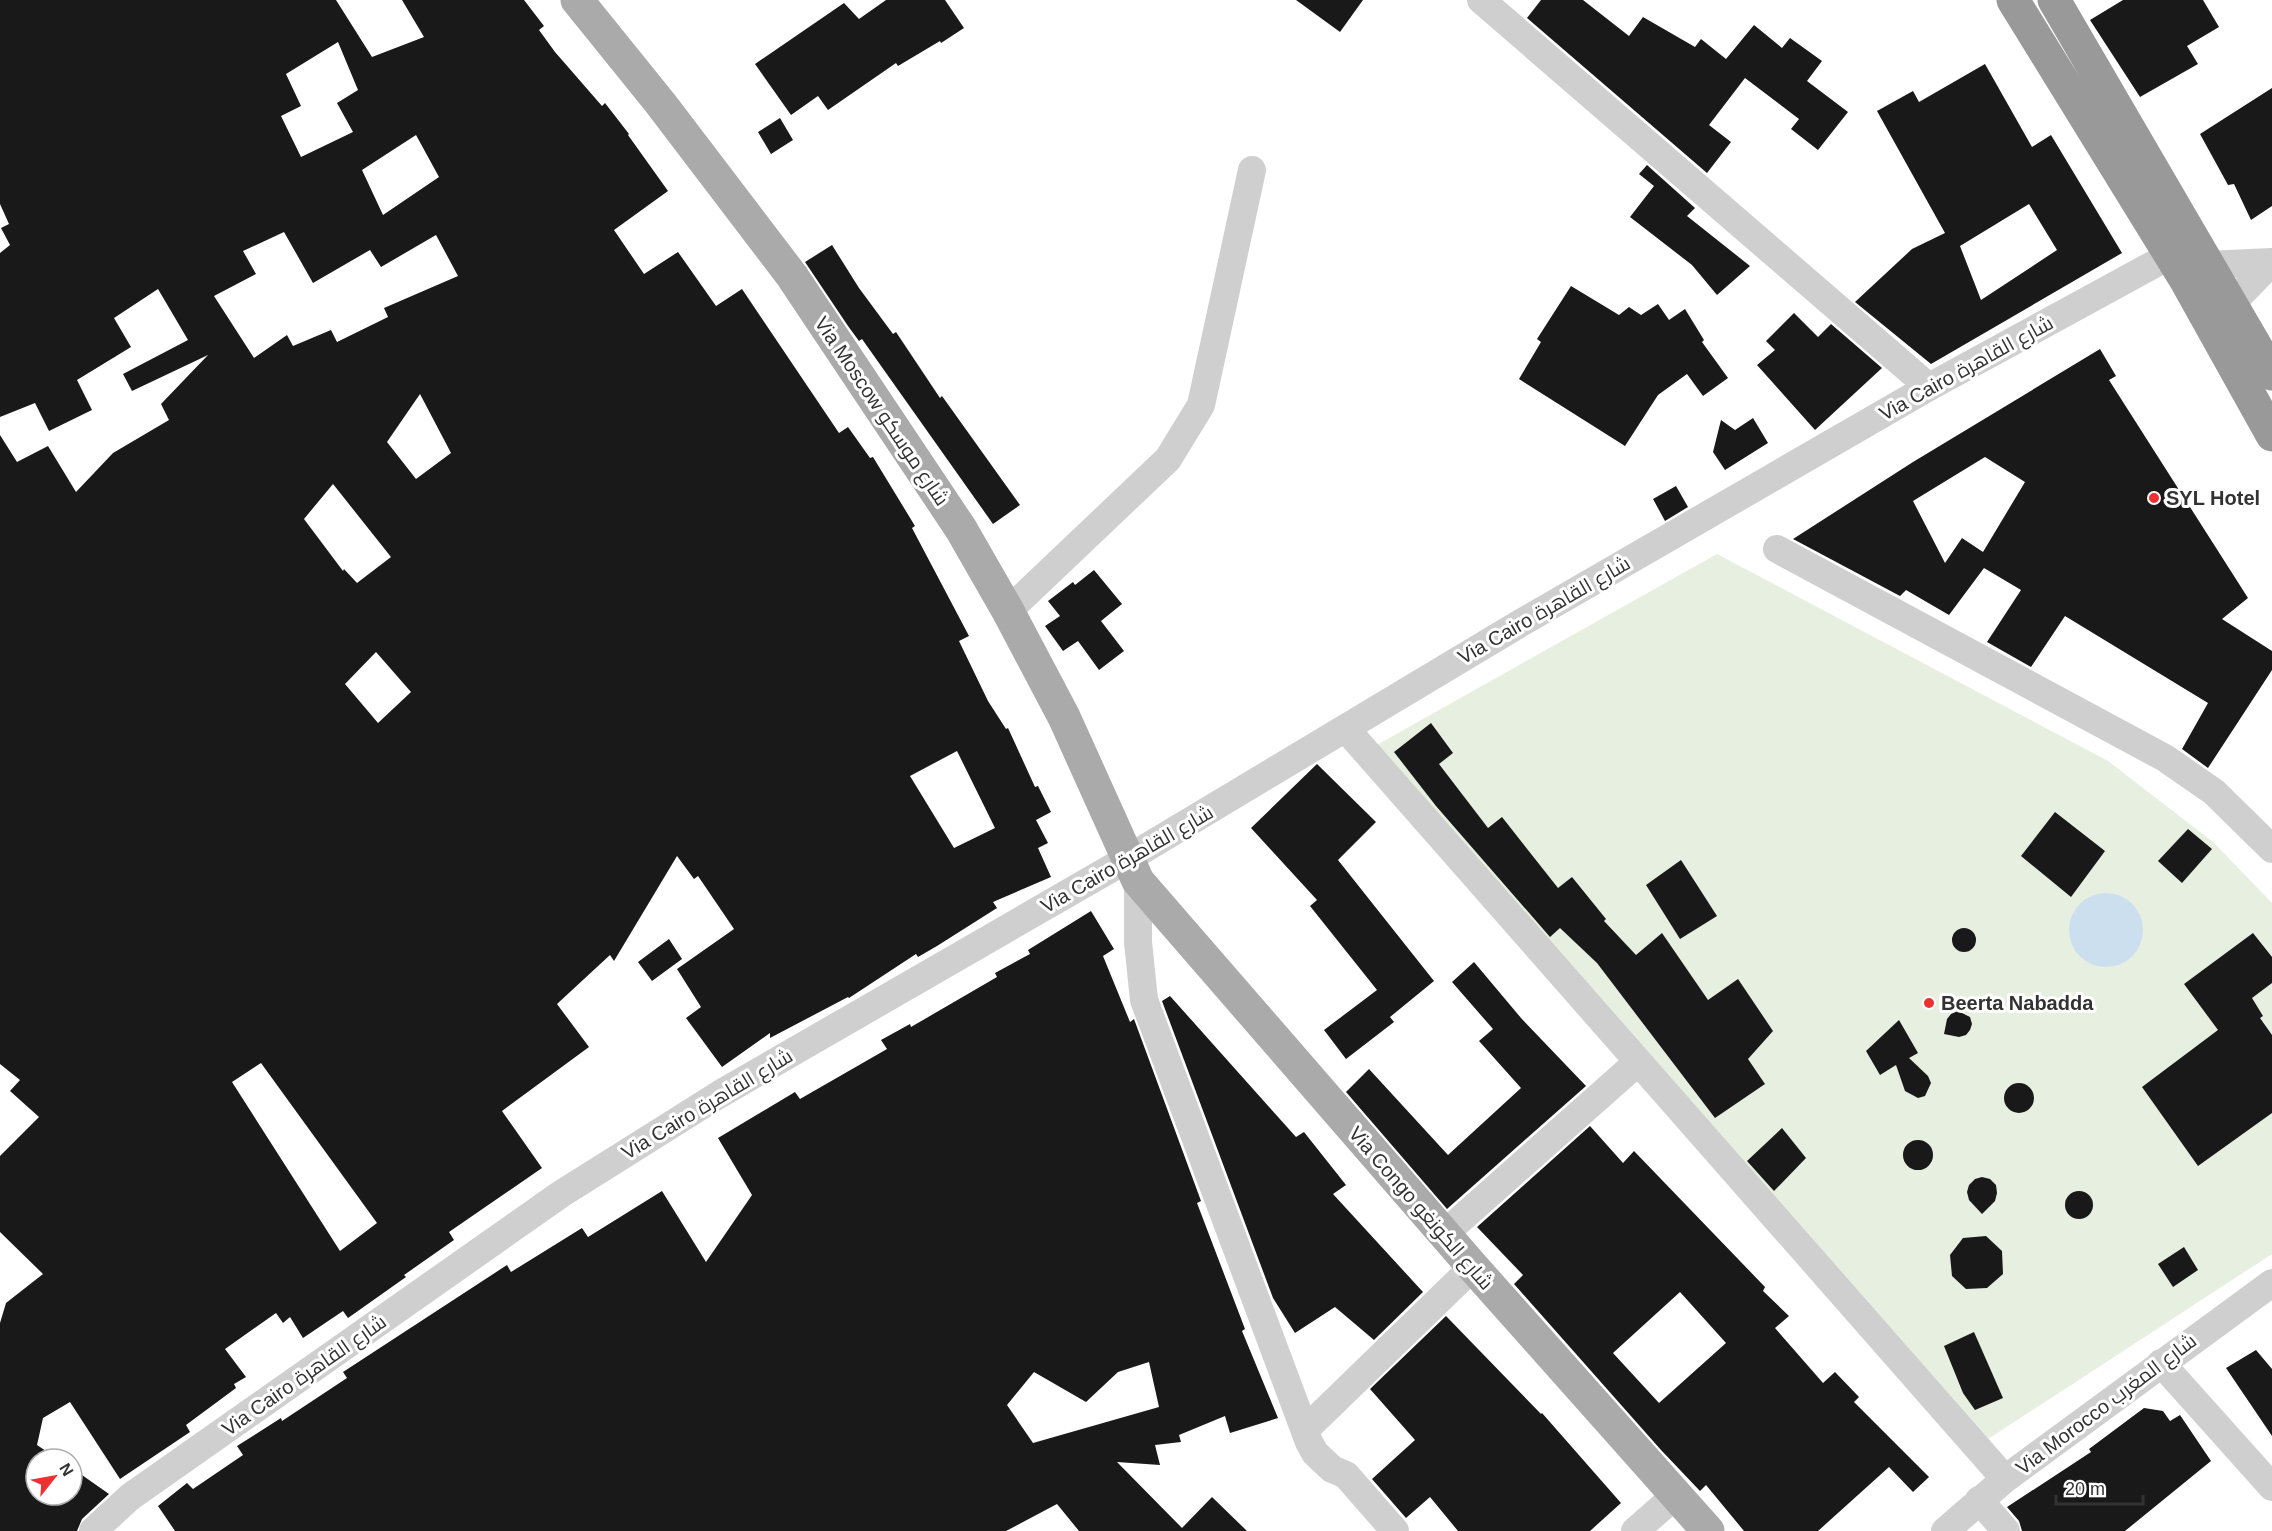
<svg xmlns="http://www.w3.org/2000/svg" width="2272" height="1531" viewBox="0 0 2272 1531" font-family="Helvetica,Cairo,sans-serif">
<style>
.green{fill:#e7efe0}
.water{fill:#ccdfef}
.building{fill:#191919;fill-rule:evenodd}
.lines{fill:none;stroke-linecap:round;stroke-linejoin:round}
.minor{stroke:#cfcfcf;stroke-width:28}
.major{stroke:#aaa;stroke-width:33}
.highway{stroke:#999;stroke-width:33}
.poi-dot{fill:#ed3031;stroke:#fff;stroke-width:2}
.labels{text-anchor:middle;stroke-width:6;stroke-linejoin:round;paint-order:stroke}
.street-label{font-size:20px;fill:#323232;stroke:#fff}
.poi-label{font-size:20px;font-weight:bold;fill:#323232;stroke:#fff;text-anchor:start}
</style>
<rect width="100%" height="100%" fill="#fff"/>
<path class="green" d="M 1717,554 L 2108,761 L 2213,842 L 2272,903 L 2272,1254 L 1985,1441 L 1375,746 Z"/>
<path class="water" d="M2069 930a37 37 0 1 1 74 0a37 37 0 1 1-74 0Z"/>
<path class="building" d="M 0,0 L 336,0 L 372,57 L 424,37 L 402,0 L 524,0 L 544,26 L 539,30 L 555,52 L 602,106 L 605,103 L 629,134 L 628,135 L 668,191 L 614,230 L 644,274 L 678,252 L 716,306 L 742,289 L 839,433 L 848,427 L 870,458 L 873,457 L 915,526 L 912,528 L 969,636 L 959,641 L 988,701 L 1006,729 L 1008,728 L 1035,787 L 1038,786 L 1051,812 L 1036,820 L 1048,843 L 1038,848 L 1051,877 L 993,902 L 997,908 L 937,946 L 918,957 L 916,954 L 849,998 L 848,997 L 770,1038 L 770,1033 L 722,1067 L 686,1018 L 701,1007 L 677,969 L 734,929 L 698,876 L 694,879 L 677,856 L 614,961 L 610,955 L 557,1004 L 589,1047 L 502,1111 L 542,1168 L 449,1232 L 454,1240 L 404,1275 L 406,1277 L 348,1318 L 343,1311 L 303,1338 L 290,1317 L 283,1323 L 276,1313 L 225,1349 L 246,1377 L 234,1384 L 236,1388 L 186,1425 L 190,1432 L 120,1479 L 70,1402 L 43,1418 L 37,1445 L 58,1459 L 36,1459 L 36,1495 L 72,1495 L 72,1468 L 109,1494 L 82,1519 L 77,1531 L 0,1531 L 0,1323 L 6,1303 L 43,1274 L 0,1232 L 0,1156 L 39,1117 L 10,1091 L 20,1080 L 0,1064 L 0,435 L 17,462 L 48,446 L 76,492 L 113,453 L 169,420 L 161,404 L 208,355 L 132,391 L 123,374 L 188,340 L 158,289 L 114,318 L 131,347 L 77,380 L 92,410 L 49,431 L 35,403 L 0,417 L 0,253 L 10,245 L 1,228 L 9,224 L 0,204 ZM 338,42 L 358,90 L 337,103 L 353,132 L 301,157 L 281,116 L 301,106 L 286,74 ZM 416,135 L 439,177 L 383,215 L 362,170 ZM 284,232 L 313,283 L 370,250 L 381,267 L 436,235 L 458,276 L 384,308 L 388,317 L 337,342 L 331,330 L 293,346 L 287,335 L 254,358 L 214,296 L 256,274 L 243,251 ZM 420,394 L 451,453 L 416,479 L 387,442 ZM 333,484 L 391,557 L 357,583 L 344,569 L 343,571 L 304,519 ZM 376,652 L 411,692 L 378,723 L 345,684 ZM 957,751 L 995,828 L 954,848 L 910,776 ZM 261,1063 L 377,1223 L 340,1251 L 232,1082 Z
M 886,0 L 945,0 L 964,28 L 941,43 L 940,41 L 898,66 L 896,63 L 828,110 L 818,96 L 791,115 L 755,64 L 844,3 L 859,19 Z
M 1296,0 L 1363,0 L 1340,32 Z
M 1541,0 L 1583,0 L 1629,36 L 1643,17 L 1695,47 L 1701,39 L 1726,59 L 1754,25 L 1782,48 L 1790,38 L 1822,61 L 1807,81 L 1848,112 L 1818,150 L 1791,129 L 1799,119 L 1745,78 L 1709,125 L 1731,142 L 1707,173 L 1527,18 Z
M 2123,0 L 2203,0 L 2219,27 L 2187,46 L 2198,64 L 2140,97 L 2090,20 Z
M 1985,64 L 2032,147 L 2051,135 L 2122,253 L 1931,364 L 1855,302 L 1912,249 L 1945,233 L 1877,111 L 1913,91 L 1919,102 ZM 2029,204 L 2057,250 L 1981,300 L 1960,246 Z
M 2272,88 L 2272,206 L 2251,220 L 2234,184 L 2228,185 L 2200,134 Z
M 780,118 L 793,140 L 771,154 L 758,132 Z
M 1647,165 L 1695,208 L 1687,216 L 1750,266 L 1717,295 L 1692,265 L 1630,217 L 1654,186 L 1639,174 Z
M 832,245 L 859,288 L 893,334 L 896,332 L 940,398 L 942,396 L 1020,505 L 993,524 L 862,339 L 859,341 L 848,326 L 805,262 Z
M 1571,286 L 1619,315 L 1629,307 L 1641,315 L 1658,304 L 1669,320 L 1685,309 L 1704,340 L 1702,342 L 1728,378 L 1703,396 L 1687,374 L 1658,395 L 1625,446 L 1519,379 L 1541,342 L 1537,339 Z
M 1794,313 L 1818,337 L 1831,324 L 1882,368 L 1815,430 L 1757,365 L 1775,350 L 1766,341 Z
M 2100,349 L 2116,376 L 2109,380 L 2248,598 L 2222,619 L 2272,651 L 2272,670 L 2208,768 L 2182,749 L 2208,703 L 2065,616 L 2031,667 L 1987,642 L 2021,590 L 1984,568 L 1949,615 L 1906,590 L 1900,596 L 1793,539 L 1913,462 ZM 1985,457 L 2025,482 L 1983,552 L 1962,538 L 1945,563 L 1913,501 Z
M 1753,418 L 1768,443 L 1725,470 L 1713,452 L 1721,420 L 1735,430 Z
M 1676,486 L 1688,507 L 1665,521 L 1653,499 Z
M 1094,570 L 1122,604 L 1101,621 L 1124,651 L 1099,670 L 1078,641 L 1063,651 L 1045,626 L 1060,616 L 1048,601 L 1073,582 L 1075,585 Z
M 1431,723 L 1453,753 L 1439,764 L 1488,828 L 1502,817 L 1558,888 L 1572,877 L 1606,919 L 1604,921 L 1636,955 L 1662,933 L 1708,1000 L 1738,979 L 1773,1031 L 1748,1059 L 1765,1084 L 1715,1118 L 1597,963 L 1560,928 L 1550,937 L 1436,806 L 1394,752 Z
M 1317,764 L 1376,822 L 1338,860 L 1434,981 L 1390,1017 L 1394,1022 L 1346,1059 L 1324,1030 L 1377,990 L 1310,906 L 1317,900 L 1251,828 Z
M 2055,812 L 2105,851 L 2071,897 L 2021,856 Z
M 2188,829 L 2212,849 L 2182,883 L 2158,861 Z
M 1681,860 L 1717,916 L 1680,939 L 1646,885 Z
M 1091,911 L 1114,949 L 1103,956 L 1130,1022 L 1134,1019 L 1201,1201 L 1197,1203 L 1245,1329 L 1242,1331 L 1278,1418 L 1230,1433 L 1225,1416 L 1179,1435 L 1181,1442 L 1155,1445 L 1160,1465 L 1117,1462 L 1182,1528 L 1212,1497 L 1247,1531 L 1079,1531 L 1057,1504 L 1006,1531 L 175,1531 L 158,1506 L 187,1483 L 193,1489 L 243,1455 L 237,1446 L 281,1418 L 282,1421 L 347,1378 L 343,1372 L 507,1265 L 511,1272 L 582,1228 L 588,1237 L 662,1191 L 706,1262 L 752,1195 L 718,1138 L 795,1092 L 800,1099 L 887,1049 L 881,1040 L 910,1024 L 911,1027 L 997,977 L 995,973 L 1030,954 L 1028,950 ZM 1149,1362 L 1159,1407 L 1033,1443 L 1007,1405 L 1034,1372 L 1086,1402 L 1118,1372 Z
M1952 940a12 12 0 1 1 24 0a12 12 0 1 1-24 0Z
M 2253,933 L 2272,957 L 2272,983 L 2252,998 L 2263,1016 L 2260,1018 L 2272,1035 L 2272,1113 L 2198,1166 L 2142,1087 L 2218,1030 L 2184,984 Z
M 669,939 L 682,959 L 652,981 L 638,962 Z
M 1474,962 L 1521,1018 L 1586,1086 L 1447,1209 L 1346,1092 L 1369,1069 L 1448,1155 L 1521,1088 L 1479,1041 L 1493,1029 L 1452,982 Z
M 1170,996 L 1296,1137 L 1304,1132 L 1346,1185 L 1333,1194 L 1423,1292 L 1374,1340 L 1335,1307 L 1295,1333 L 1273,1298 L 1162,1001 Z
M 1958,1011 L 1970,1017 L 1972,1024 L 1970,1030 L 1966,1035 L 1959,1037 L 1944,1034 L 1947,1019 L 1951,1014 Z
M 1899,1020 L 1918,1053 L 1909,1058 L 1928,1076 L 1931,1083 L 1925,1096 L 1918,1098 L 1905,1091 L 1896,1065 L 1880,1075 L 1866,1051 Z
M2004 1098a15 15 0 1 1 30 0a15 15 0 1 1-30 0Z
M 1590,1126 L 1623,1163 L 1634,1151 L 1765,1287 L 1763,1291 L 1789,1316 L 1775,1328 L 1823,1383 L 1835,1372 L 1859,1397 L 1854,1402 L 1929,1477 L 1913,1492 L 1889,1467 L 1818,1531 L 1744,1531 L 1706,1485 L 1700,1491 L 1661,1450 L 1514,1284 L 1523,1275 L 1477,1227 ZM 1680,1292 L 1726,1343 L 1659,1403 L 1613,1353 Z
M 1782,1128 L 1806,1158 L 1774,1191 L 1747,1161 Z
M1903 1155a15 15 0 1 1 30 0a15 15 0 1 1-30 0Z
M 1982,1177 L 1990,1179 L 1996,1185 L 1997,1193 L 1995,1201 L 1982,1214 L 1969,1200 L 1967,1192 L 1969,1185 L 1975,1179 Z
M2065 1205a14 14 0 1 1 28 0a14 14 0 1 1-28 0Z
M 1986,1236 L 2002,1251 L 2003,1274 L 1987,1288 L 1966,1289 L 1952,1276 L 1950,1255 L 1963,1238 Z
M 2184,1247 L 2198,1270 L 2173,1287 L 2158,1264 Z
M 1446,1316 L 1541,1414 L 1542,1413 L 1621,1503 L 1590,1531 L 1458,1531 L 1430,1497 L 1406,1518 L 1372,1479 L 1415,1440 L 1370,1389 Z
M 1974,1332 L 2003,1398 L 1975,1410 L 1963,1393 L 1944,1346 Z
M 2256,1350 L 2272,1369 L 2272,1436 L 2226,1368 Z
M 2144,1408 L 2163,1411 L 2170,1421 L 2180,1415 L 2211,1461 L 2125,1531 L 2022,1531 L 2019,1521 L 2007,1507 L 2091,1452 L 2089,1449 Z"/>
<g class="lines">
<path class="minor" d="M 1481,0 L 1929,387
M 2192,275 L 2208,265 L 2271,262
M 2213,313 L 2232,303 L 2272,262
M 1777,549 L 2165,758 L 2214,792 L 2272,849
M 1008,611 L 1168,459 L 1201,405 L 1252,170
M 1346,729 L 2005,1479
M 1138,881 L 1138,942 L 1144,1000 L 1309,1442 L 1315,1453 L 1332,1469 L 1346,1475 L 1395,1531
M 1444,1234 L 1638,1062
M 2161,1363 L 2272,1487
M 1306,1429 L 1473,1267
M 1979,1500 L 2006,1531
M 93,1531 L 130,1497 L 561,1194 L 720,1094 L 1129,858 L 1519,624 L 1929,387 L 2169,256 L 2190,248
M 1635,1531 L 1676,1495
M 1945,1531 L 2005,1479 L 2272,1283"/>
<path class="major" d="M 577,0 L 661,104 L 792,276 L 961,529 L 1008,611 L 1064,717 L 1138,881 L 1473,1267 L 1708,1531"/>
<path class="highway" d="M 2013,0 L 2185,279 L 2272,435
M 2054,0 L 2272,374"/>
</g>
<g class="poi-dot">
<circle cx="2154" cy="498" r="6"/>
<circle cx="1929" cy="1003" r="6"/>
</g>
<g class="labels">
<g class="street-label">
<text transform="translate(1966 368) rotate(-29)" y="7">Via Cairo شارع القاهرة</text>
<text transform="translate(882 411) rotate(56)" y="7">Via Moscow شارع موسكو</text>
<text transform="translate(1544 610) rotate(-30)" y="7">Via Cairo شارع القاهرة</text>
<text transform="translate(1127 859) rotate(-30)" y="7">Via Cairo شارع القاهرة</text>
<text transform="translate(707 1104) rotate(-31)" y="7">Via Cairo شارع القاهرة</text>
<text transform="translate(1421 1208) rotate(49)" y="7">Via Congo شارع الكونغو</text>
<text transform="translate(304 1375) rotate(-35)" y="7">Via Cairo شارع القاهرة</text>
<text transform="translate(2106 1404) rotate(-37)" y="7">Via Morocco شارع المغرب</text>
</g>
<g class="poi-label">
<text x="2166" y="505">SYL Hotel</text>
<text x="1941" y="1010">Beerta Nabadda</text>
</g>
</g>
<g transform="translate(54 1477) rotate(59)"><circle r="28" fill="#ffffff" stroke="#adadad" stroke-width="1.5"/>
<path d="M0-4.5L10 22L0 15L-10 22Z" fill="#ed3031"/>
<text y="-9" font-size="16" font-weight="bold" text-anchor="middle" fill="#323232">N</text>
</g>
<path d="M2056 1495v9h87v-9" fill="none" stroke="#323232" stroke-width="3"/>
<text x="2065" y="1495" font-size="18" fill="#323232" stroke="#ffffff" stroke-width="4.5" paint-order="stroke">20 m</text>
</svg>
